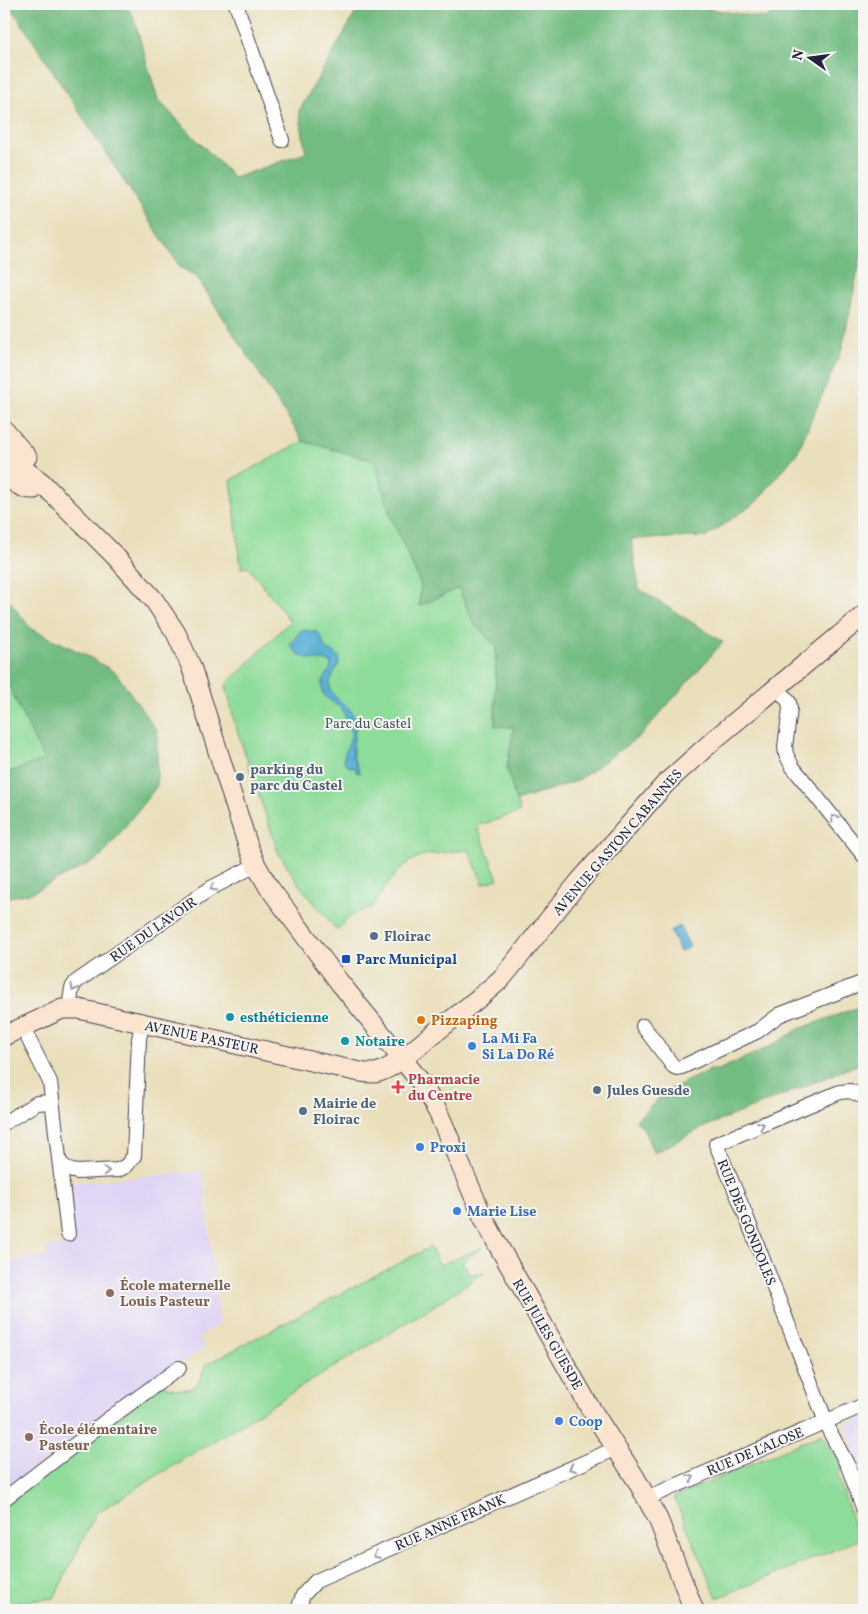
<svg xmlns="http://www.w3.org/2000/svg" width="868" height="1614" font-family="Vollkorn,serif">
  <rect width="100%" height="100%" fill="#f6f6f2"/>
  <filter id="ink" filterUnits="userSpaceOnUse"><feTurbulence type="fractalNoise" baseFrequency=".02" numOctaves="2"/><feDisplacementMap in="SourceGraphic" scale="10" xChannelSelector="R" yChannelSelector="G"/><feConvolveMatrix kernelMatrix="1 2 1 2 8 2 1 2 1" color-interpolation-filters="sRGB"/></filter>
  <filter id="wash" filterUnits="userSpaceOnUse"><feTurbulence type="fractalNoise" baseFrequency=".0096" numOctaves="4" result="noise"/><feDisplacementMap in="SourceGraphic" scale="20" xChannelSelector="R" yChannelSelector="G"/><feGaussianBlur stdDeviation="1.12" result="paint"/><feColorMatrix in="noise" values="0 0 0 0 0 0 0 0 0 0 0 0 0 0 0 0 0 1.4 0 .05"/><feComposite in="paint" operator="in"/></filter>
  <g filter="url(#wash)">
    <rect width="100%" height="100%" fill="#eadfbb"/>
    <!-- built -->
    <g fill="#dfd4f5">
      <polygon points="203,1171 219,1324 199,1336 204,1348 57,1450 4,1492 4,1398 12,1396 4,1343 4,1262 47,1256 46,1247 74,1244 68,1183"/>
      <polygon points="864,1417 864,1476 845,1425"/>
    </g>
    <!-- green -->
    <g fill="#8edc9a" stroke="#587f6a">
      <polygon points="303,441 375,461 389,512 421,585 419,606 459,588 473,622 496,647 495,726 514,727 507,768 520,812 477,826 498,879 483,884 469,850 423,855 409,862 397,872 372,907 352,915 337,930 300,886 278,852 235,724 226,685 290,621 248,567 241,568 231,480"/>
      <polygon points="4,676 45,760 4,774"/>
      <path d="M430 1247 440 1265 483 1247 462 1262 470 1274 485 1272 427 1310 96 1513 54 1598 18 1602 4 1607V1505L162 1384C173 1390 191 1394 199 1381 202 1376 203 1370 205 1365Z"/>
      <polygon points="822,1434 840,1463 841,1468 838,1476 854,1526 861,1529 864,1538 717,1598 674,1497"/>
    </g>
    <!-- forest -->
    <g fill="#72bc82" stroke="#4a6f5e">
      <polygon points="9,4 125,4 133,16 158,100 234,178 306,153 299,111 355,14 388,4 682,4 763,18 806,4 864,4 864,241 842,349 797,453 756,502 706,537 631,539 639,589 723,642 641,735 577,781 516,801 507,768 514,727 495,726 496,647 473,622 459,588 419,606 421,585 389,512 375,461 303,441 196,276 180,267"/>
      <polygon points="4,594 31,629 84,654 116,673 157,731 157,786 100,858 31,893 4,898 4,774 44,760 4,676"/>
      <polygon points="864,1005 864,1062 702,1128 654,1153 643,1128 636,1120 668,1090 710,1070 718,1070 767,1048 799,1029"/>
    </g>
    <!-- water -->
    <g fill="#59b0d6" stroke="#3e6988">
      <path d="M301 630 317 632C324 637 321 643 326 650 354 657 329 671 330 686 331 699 347 702 352 713 358 726 353 738 353 751 352 758 358 767 360 773H357L355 768 348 766 344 762C343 752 350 745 351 736 351 729 346 719 344 713 341 700 323 704 322 688 321 678 332 672 331 663 326 660 324 660 319 660 306 660 297 655 290 645Z"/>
      <polygon points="680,926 690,947 680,952 670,931"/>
    </g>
  </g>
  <g filter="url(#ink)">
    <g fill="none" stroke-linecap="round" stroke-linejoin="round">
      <!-- street casing -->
      <g stroke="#403e4e" stroke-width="16">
        <g id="street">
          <polyline points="236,4 282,140"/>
          <polyline points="777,687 789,702 790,709 785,747 786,754 792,766 864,856"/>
          <polyline points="69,1008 72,988 76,982 211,888 256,865"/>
          <polyline points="22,1026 50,1082 68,1234"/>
          <polyline points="643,1026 673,1066 677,1068 682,1067 758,1031 779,1015 864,982"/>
          <polyline points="864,1097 850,1091 840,1092 716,1144 746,1216 830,1432 848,1466 864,1510"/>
          <polyline points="4,1123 37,1103 52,1102"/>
          <polyline points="60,1163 69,1170 77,1172 118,1170 126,1166 134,1156 139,1039 142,1024"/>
          <polyline points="647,1498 864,1405"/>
          <polyline points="4,1499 107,1420 179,1368"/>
          <polyline points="298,1610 303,1595 316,1581 617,1448"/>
        </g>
      </g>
      <!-- secondary casing -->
      <g stroke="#403e4e" stroke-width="21">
        <g id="secondary">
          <polyline points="4,430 27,457"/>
          <polyline points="4,449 17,464 41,482 115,556 154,600 176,633 191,666 248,846 256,865 268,886 340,983 420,1081 438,1112 482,1215 499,1247 589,1406 636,1479 658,1519 694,1610"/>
          <path d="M4 474C13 481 22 490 34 489L41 482"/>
          <path d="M4 1036 62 1009H79L360 1072C366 1073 373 1074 379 1072 395 1067 413 1050 427 1039 452 1019 478 1000 502 978L579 882 666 783 716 738 864 615"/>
        </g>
      </g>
      <!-- street -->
      <use href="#street" stroke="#fff" stroke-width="14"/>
      <!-- secondary -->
      <use href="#secondary" stroke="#fce5d0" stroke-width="19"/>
    </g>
    <!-- one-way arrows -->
    <defs><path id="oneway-chevron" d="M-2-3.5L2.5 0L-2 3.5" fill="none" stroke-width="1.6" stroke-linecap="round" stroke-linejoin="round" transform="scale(1.25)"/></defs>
    <g stroke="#9c9ca7">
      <use href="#oneway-chevron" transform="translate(834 818) rotate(-130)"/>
      <use href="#oneway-chevron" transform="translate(213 888) rotate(150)"/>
      <use href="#oneway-chevron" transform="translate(74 988) rotate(118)"/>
      <use href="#oneway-chevron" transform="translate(761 1125) rotate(-23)"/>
      <use href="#oneway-chevron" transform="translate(106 1171) rotate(-2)"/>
      <use href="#oneway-chevron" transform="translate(572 1468) rotate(156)"/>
      <use href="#oneway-chevron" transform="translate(691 1478) rotate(-23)"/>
      <use href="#oneway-chevron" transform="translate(376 1555) rotate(156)"/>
    </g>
  </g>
  <!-- markers -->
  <g fill="#5c6f8a" stroke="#f6f6f2" stroke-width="2">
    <circle cx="240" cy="777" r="5"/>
    <circle cx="374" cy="936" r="5"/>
    <circle cx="597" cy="1090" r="5"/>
    <circle cx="303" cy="1111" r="5"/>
  </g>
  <rect fill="#1a4fb4" stroke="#f6f6f2" stroke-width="2" x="341" y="954" width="10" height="10" rx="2.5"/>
  <g fill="#0f9aa8" stroke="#f6f6f2" stroke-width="2">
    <circle cx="230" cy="1017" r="5"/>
    <circle cx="345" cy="1041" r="5"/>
  </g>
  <circle fill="#e8710a" stroke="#f6f6f2" stroke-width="2" cx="421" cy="1020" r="5"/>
  <g fill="#3f7fe0" stroke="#f6f6f2" stroke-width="2">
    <circle cx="472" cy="1046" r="5"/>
    <circle cx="420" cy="1147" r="5"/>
    <circle cx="457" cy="1211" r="5"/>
    <circle cx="559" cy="1421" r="5"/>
  </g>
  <path fill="#e0444e" stroke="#f6f6f2" stroke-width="2" d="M395.5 1079.5h5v5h5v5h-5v5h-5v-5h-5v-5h5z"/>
  <g fill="#8d6e63" stroke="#f6f6f2" stroke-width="2">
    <circle cx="110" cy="1293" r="5"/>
    <circle cx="29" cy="1437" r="5"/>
  </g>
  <g text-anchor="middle" stroke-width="4" stroke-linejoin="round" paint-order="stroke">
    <!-- park labels -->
    <g font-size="14" fill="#425a58" stroke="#f6f6f2">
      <text x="368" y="728">Parc du Castel</text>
    </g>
    <!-- service labels -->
    <g font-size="14" font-weight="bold" fill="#4e5e75" stroke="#f6f6f2" text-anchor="start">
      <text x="250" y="774">parking du<tspan x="250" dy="16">parc du Castel</tspan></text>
      <text x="384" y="941">Floirac</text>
      <text x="607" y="1095">Jules Guesde</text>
      <text x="313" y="1108">Mairie de<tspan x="313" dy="16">Floirac</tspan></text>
    </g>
    <!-- street labels -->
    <g font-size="14" fill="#22223b" stroke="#f6f6f2">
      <text transform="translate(617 842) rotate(-49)" y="5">AVENUE GASTON CABANNES</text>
      <text transform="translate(153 929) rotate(-35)" y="5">RUE DU LAVOIR</text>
      <text transform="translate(202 1037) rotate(12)" y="5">AVENUE PASTEUR</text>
      <text transform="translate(747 1222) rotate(68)" y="5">RUE DES GONDOLES</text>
      <text transform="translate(548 1334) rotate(60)" y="5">RUE JULES GUESDE</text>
      <text transform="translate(755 1451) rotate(-23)" y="5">RUE DE L'ALOSE</text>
      <text transform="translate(450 1522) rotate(-24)" y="5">RUE ANNE FRANK</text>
    </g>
    <!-- transit labels -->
    <g font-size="14" font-weight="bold" fill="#164399" stroke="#f6f6f2" text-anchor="start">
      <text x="356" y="964">Parc Municipal</text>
    </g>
    <!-- culture labels -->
    <g font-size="14" font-weight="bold" fill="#0d838f" stroke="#f6f6f2" text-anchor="start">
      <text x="240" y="1022">esthéticienne</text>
      <text x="355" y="1046">Notaire</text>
    </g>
    <!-- food labels -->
    <g font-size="14" font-weight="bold" fill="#c56008" stroke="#f6f6f2" text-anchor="start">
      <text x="431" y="1025">Pizzaping</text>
    </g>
    <!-- shop labels -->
    <g font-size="14" font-weight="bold" fill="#366cbe" stroke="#f6f6f2" text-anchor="start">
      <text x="482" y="1043">La Mi Fa<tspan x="482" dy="16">Si La Do Ré</tspan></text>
      <text x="430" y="1152">Proxi</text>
      <text x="467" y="1216">Marie Lise</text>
      <text x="569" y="1426">Coop</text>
    </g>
    <!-- health labels -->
    <g font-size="14" font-weight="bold" fill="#be3a42" stroke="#f6f6f2" text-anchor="start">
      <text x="408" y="1084">Pharmacie<tspan x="408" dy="16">du Centre</tspan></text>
    </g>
    <!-- education labels -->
    <g font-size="14" font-weight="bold" fill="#785e54" stroke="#f6f6f2" text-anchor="start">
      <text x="120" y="1290">École maternelle<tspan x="120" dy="16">Louis Pasteur</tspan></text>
      <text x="39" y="1434">École élémentaire<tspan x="39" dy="16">Pasteur</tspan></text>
    </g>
  </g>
  <!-- margin -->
  <rect width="868" height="1614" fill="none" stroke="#f6f6f2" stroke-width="20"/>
  <!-- north arrow -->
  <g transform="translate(810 58) rotate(284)" stroke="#f6f6f2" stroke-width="4" paint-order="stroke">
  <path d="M0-4L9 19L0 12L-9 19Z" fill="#22223b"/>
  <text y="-8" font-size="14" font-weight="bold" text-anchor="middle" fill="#22223b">N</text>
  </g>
</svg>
